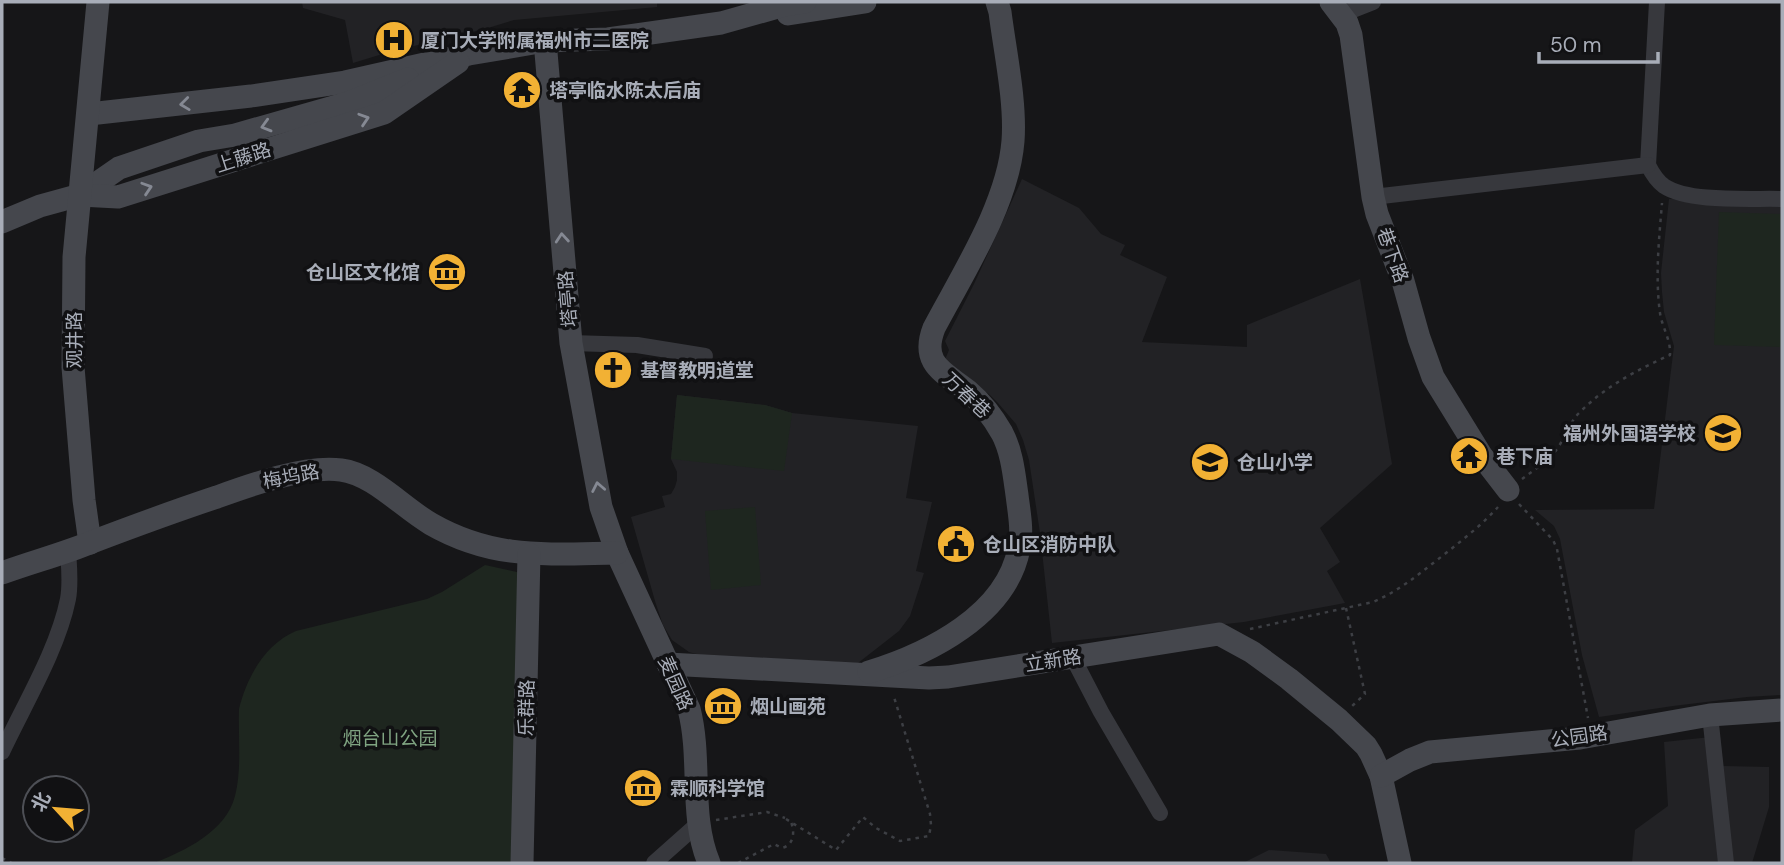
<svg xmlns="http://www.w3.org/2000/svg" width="1784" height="865" font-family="'DM Sans','Noto Sans SC',sans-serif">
  <rect width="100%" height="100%" fill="#161618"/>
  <!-- built -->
  <g fill="#222225">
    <polygon points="302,2 657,2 657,7 514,20 488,28 389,52 353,63 345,20 303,8"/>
    <polygon points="1022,179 1079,208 1101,234 1125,245 1120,255 1167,277 1142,342 1247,347 1247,325 1360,279 1392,464 1320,528 1340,562 1327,571 1345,603 1244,622 1052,643 1040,533 1029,460 1023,440 1016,424 998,403 990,395 944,362 949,350 945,341 974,284"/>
    <polygon points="1669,199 1782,202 1782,695 1747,697 1673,706 1599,717 1582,655 1560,539 1554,526 1535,510 1654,509 1674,346 1664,312 1662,292 1661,273"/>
    <polygon points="677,395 765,405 792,413 918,426 906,498 932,502 916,571 924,573 910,616 899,631 858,663 700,655 689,652 672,640 663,625 655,601 631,517 665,507 662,496 671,494 675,487 677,480 677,472 671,459"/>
    <polygon points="1720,736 1723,766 1769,767 1769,807 1752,863 1632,863 1635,830 1668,806 1664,742"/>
    <polygon points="1269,850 1326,854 1331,863 1243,863"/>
  </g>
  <!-- green -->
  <g fill="#1e261f">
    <polygon points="1719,212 1782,214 1782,347 1714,345"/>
    <polygon points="677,395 765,405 792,413 784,471 671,459"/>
    <polygon points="755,507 761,585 711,590 705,511"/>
    <path d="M485 565 521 573 512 863H154C184 851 226 832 235 796 242 769 238 737 239 709 247 677 265 644 296 631L427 599 442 592Z"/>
  </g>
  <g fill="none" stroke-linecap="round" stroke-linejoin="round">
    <!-- path -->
    <g stroke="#3d3f44" stroke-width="2.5" stroke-dasharray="3.5 5" stroke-linecap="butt">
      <path d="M1522 479C1535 469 1550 460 1559 446 1566 435 1569 424 1578 414 1604 387 1637 370 1670 355 1671 340 1662 327 1660 313 1655 277 1659 240 1662 203"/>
      <polyline points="1519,504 1553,540 1557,549 1588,718"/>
      <polyline points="1346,608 1365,694 1351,707"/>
      <path d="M1250 629 1373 602C1399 591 1419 574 1441 557 1461 541 1481 526 1498 507"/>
      <polyline points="786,819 836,850 863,817 876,828 900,841 929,836 931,825 930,814 894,697"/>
      <polyline points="716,820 767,812 785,818"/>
      <polyline points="2,858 12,863"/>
      <path d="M738 863 774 844 782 848C794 845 795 832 791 822"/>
    </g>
    <!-- street -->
    <g stroke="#37383d" stroke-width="16">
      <polyline points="1340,15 1373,2"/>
      <polyline points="1648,165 1657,2"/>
      <path d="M1648 165C1652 173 1657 181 1664 186 1689 203 1752 198 1782 199"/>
      <polyline points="1373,197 1648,165"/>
      <polyline points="571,343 637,345 705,356"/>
      <polyline points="1072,656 1101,712 1160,813"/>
      <polyline points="1710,715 1726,863"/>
      <path d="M2 752C24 705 58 649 68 599 71 583 69 567 68 550"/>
      <polyline points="654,863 699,823"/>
    </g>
    <!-- secondary -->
    <g stroke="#45474d" stroke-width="23">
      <polyline points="1331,2 1347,23 1351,35 1373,197 1377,214 1403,281 1419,338 1433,377 1481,455 1508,490"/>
      <polyline points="788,14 865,2"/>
      <path d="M545 41 571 343 601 507 617 553 689 709C702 759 689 815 709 863"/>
      <polyline points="89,114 251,96 345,82 469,54 545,41 608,39 721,23 785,5 805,2"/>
      <polyline points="80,195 119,168 199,141 235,135 351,102 408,79"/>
      <polyline points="2,222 40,206 80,195 118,197 384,113 458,62"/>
      <polyline points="90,543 84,500 73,367 74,257 98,2"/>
      <path d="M2 573C32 562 63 554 92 542 134 526 175 511 217 497 250 485 306 465 341 470 373 474 402 507 431 524 494 560 547 554 617 553"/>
      <polyline points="668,664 929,678 948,677 1219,634 1252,652 1289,679 1339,720 1366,746 1371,754 1381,776 1400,863"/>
      <path d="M869 672C928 654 1007 615 1019 548 1023 531 1019 512 1017 495 1014 474 1012 452 1002 433 993 417 981 402 968 391 944 372 920 364 934 328 963 273 1008 204 1013 141 1016 102 1005 52 1000 12L997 2"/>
      <polyline points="1381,776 1410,760 1430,752 1580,738 1710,715 1782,710"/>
      <polyline points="522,863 529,554"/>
    </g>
  </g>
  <!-- one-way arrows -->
  <defs><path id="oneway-chevron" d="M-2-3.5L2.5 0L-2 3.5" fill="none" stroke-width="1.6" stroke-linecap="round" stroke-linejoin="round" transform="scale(1.75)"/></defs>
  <g stroke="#858993">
    <use href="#oneway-chevron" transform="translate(185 104) rotate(173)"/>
    <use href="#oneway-chevron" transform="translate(364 119) rotate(-18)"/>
    <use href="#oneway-chevron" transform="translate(266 126) rotate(164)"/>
    <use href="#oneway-chevron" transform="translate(147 188) rotate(-18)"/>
    <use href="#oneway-chevron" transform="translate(562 238) rotate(-95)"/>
    <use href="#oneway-chevron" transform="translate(598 487) rotate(-101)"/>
  </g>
  <!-- icons -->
  <defs>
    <g id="hospital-disc" transform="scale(2.0125)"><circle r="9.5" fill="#f2b134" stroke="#111113"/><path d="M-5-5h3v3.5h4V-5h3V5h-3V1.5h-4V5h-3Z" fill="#111"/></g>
    <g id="temple-disc" transform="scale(2.0125)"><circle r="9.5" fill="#f2b134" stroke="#111113"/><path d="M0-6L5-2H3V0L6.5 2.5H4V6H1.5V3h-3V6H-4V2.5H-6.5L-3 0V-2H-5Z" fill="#111"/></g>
    <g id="museum-disc" transform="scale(2.0125)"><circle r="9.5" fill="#f2b134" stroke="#111113"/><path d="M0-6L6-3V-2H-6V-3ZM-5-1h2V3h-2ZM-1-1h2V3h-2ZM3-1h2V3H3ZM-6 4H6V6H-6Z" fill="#111"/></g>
    <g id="church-disc" transform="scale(2.0125)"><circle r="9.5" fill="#f2b134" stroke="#111113"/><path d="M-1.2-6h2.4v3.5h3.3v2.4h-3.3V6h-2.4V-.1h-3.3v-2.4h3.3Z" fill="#111"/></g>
    <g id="school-disc" transform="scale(2.0125)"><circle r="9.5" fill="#f2b134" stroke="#111113"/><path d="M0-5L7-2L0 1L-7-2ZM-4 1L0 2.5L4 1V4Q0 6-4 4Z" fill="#111"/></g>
    <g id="civic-disc" transform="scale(2.0125)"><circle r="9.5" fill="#f2b134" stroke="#111113"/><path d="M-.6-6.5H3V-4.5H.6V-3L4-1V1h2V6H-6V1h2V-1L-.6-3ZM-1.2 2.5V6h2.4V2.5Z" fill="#111"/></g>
  </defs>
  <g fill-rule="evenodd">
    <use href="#hospital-disc" x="394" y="40"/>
    <use href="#temple-disc" x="522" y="90"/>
    <use href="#museum-disc" x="447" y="272"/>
    <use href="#church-disc" x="613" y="370"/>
    <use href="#school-disc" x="1723" y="433"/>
    <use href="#temple-disc" x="1469" y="456"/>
    <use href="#school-disc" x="1210" y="462"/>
    <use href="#civic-disc" x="956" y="544"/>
    <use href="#museum-disc" x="723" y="706"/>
    <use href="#museum-disc" x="643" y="788"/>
  </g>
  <g text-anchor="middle" stroke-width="7" stroke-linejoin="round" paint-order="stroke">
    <!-- poi labels -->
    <g font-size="19" font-weight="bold" fill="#a8adb8" stroke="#111113" text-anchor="start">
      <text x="421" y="47">厦门大学附属福州市二医院</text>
      <text x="549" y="97">塔亭临水陈太后庙</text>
      <text x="420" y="279" text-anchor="end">仓山区文化馆</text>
      <text x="640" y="377">基督教明道堂</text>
      <text x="1696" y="440" text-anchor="end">福州外国语学校</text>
      <text x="1496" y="463">巷下庙</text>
      <text x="1237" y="469">仓山小学</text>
      <text x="983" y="551">仓山区消防中队</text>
      <text x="750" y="713">烟山画苑</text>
      <text x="670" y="795">霖顺科学馆</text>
    </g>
    <!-- street labels -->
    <g font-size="19" fill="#a8adb8" stroke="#111113">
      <text transform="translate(243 157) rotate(-18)" y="7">上藤路</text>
      <text transform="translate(1393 255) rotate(70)" y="7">巷下路</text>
      <text transform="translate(567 299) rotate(-95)" y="7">塔亭路</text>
      <text transform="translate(74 340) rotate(-90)" y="7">观井路</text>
      <text transform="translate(967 395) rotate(43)" y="7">万春巷</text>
      <text transform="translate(291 476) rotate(-11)" y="7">梅坞路</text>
      <text transform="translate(1053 660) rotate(-9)" y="7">立新路</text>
      <text transform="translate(676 683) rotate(66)" y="7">麦园路</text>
      <text transform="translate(526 708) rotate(-89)" y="7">乐群路</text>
      <text transform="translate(1579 736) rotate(-8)" y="7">公园路</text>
    </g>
    <!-- park labels -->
    <g font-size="19" fill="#7fa381" stroke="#111113">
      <text x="390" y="745">烟台山公园</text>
    </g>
  </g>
  <!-- border -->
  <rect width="1784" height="865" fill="none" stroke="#a8adb8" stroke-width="7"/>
  <!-- north arrow -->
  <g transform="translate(56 809) rotate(296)"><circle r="33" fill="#111113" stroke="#4d4f55" stroke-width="2"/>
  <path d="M0-5L12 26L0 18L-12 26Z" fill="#f2b134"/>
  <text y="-10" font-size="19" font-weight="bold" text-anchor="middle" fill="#a8adb8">北</text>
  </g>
  <!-- scale -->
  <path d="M1539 52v10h119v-10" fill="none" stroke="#a8adb8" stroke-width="3.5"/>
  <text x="1550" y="52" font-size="21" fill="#a8adb8" stroke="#111113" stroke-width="5" paint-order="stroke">50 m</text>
</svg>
